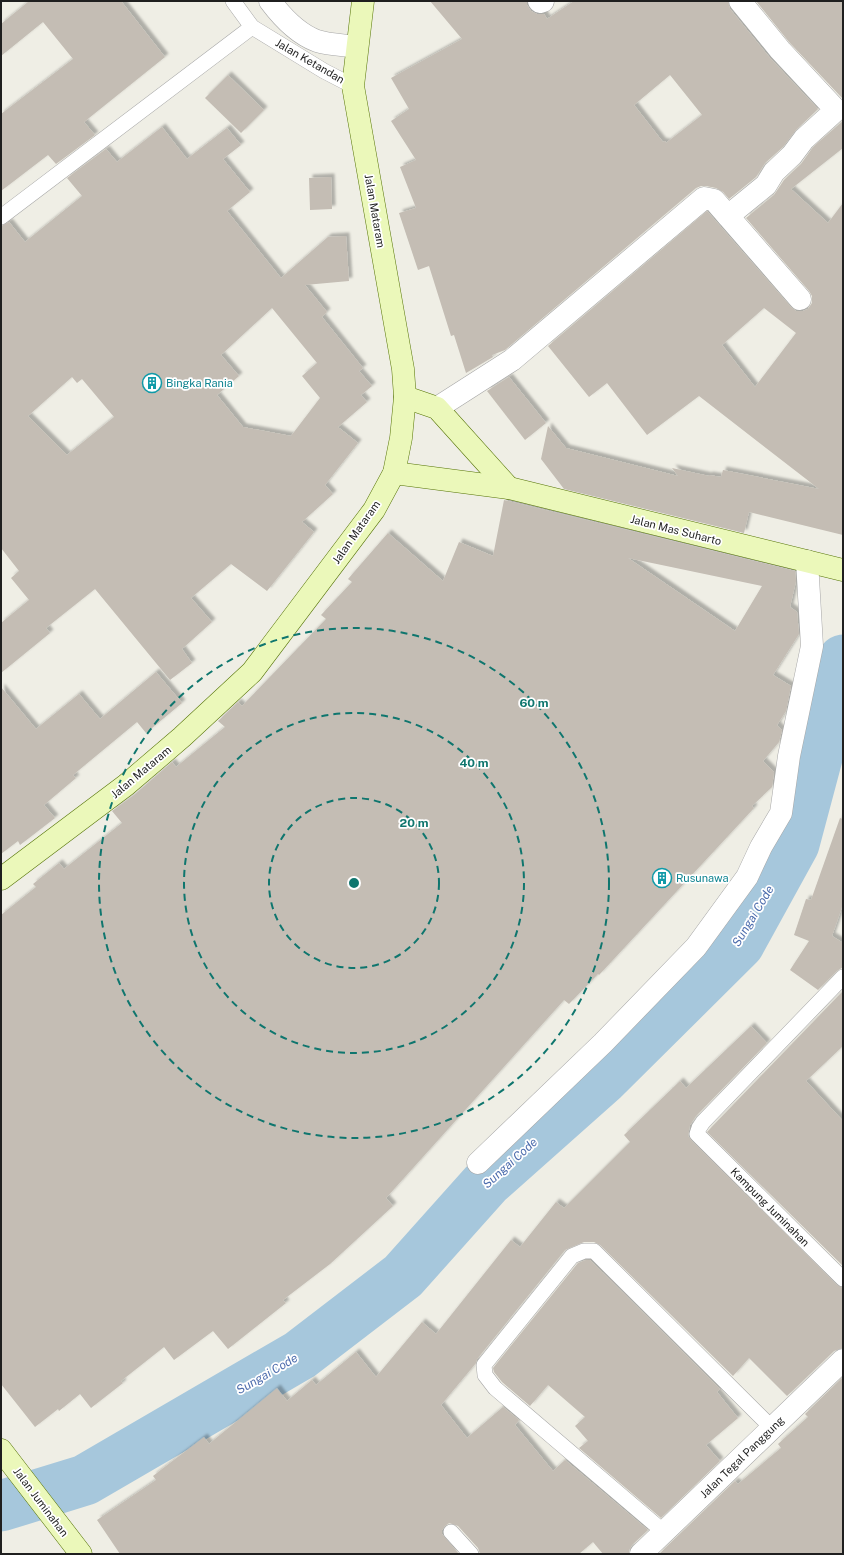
<svg xmlns="http://www.w3.org/2000/svg" width="844" height="1555" font-family="'Public Sans',sans-serif">
  <defs>
    <filter id="shadow"><feDropShadow dx="3.5" dy="-3.5" stdDeviation="1" flood-color="#0004"/></filter>
  </defs>
  <rect width="100%" height="100%" fill="#efeee5"/>
  <g fill="none" stroke-linecap="round" stroke-linejoin="round">
    <!-- river -->
    <polyline stroke="#a6c7dc" stroke-width="51" points="1,1506 85,1480 300,1355 403,1276 487,1182 603,1079 739,944 794,844 843,660"/>
  </g>
  <!-- building -->
  <g fill="#c4bdb4" fill-rule="evenodd" filter="url(#shadow)">
    <polygon points="27,1 121,1 165,57 84,122 95,135 56,164 48,155 1,191 1,114 73,59 43,22 1,56 1,24 28,2"/>
    <path d="M430 1H527V5L531 11 537 14H544L547 19 574 1H728L730 9 770 58 818 109 796 130 783 147 765 163 756 177 729 199 723 192 716 188 706 186H701L696 188 505 350 492 355 493 357 466 373 454 335 451 336 429 266 418 270 399 213 416 208 400 167 416 160 391 121 409 109 391 78 462 39ZM670 75 702 115 666 143 665 141 663 142 634 105Z"/>
    <polygon points="756,1 843,1 843,99 789,42"/>
    <polygon points="228,75 264,110 241,133 205,98"/>
    <path d="M843 121V148L791 189 828 223 843 203V535L749 512 744 533 564 489 541 459 548 426 566 448 678 476 672 468 709 476V475L721 477 723 470 819 489 699 396 647 435 607 383 589 397 548 346 707 211 791 307 796 311H803L808 309 812 303V296L809 291 746 218 774 195 784 180 801 164 813 147ZM764 308 796 333 755 387 722 345Z"/>
    <path d="M162 127 187 159 227 128 241 145 223 159 250 192 227 211 281 278 328 237 346 236 349 281 305 285 327 312 322 317 363 368 359 371 372 386 361 395 367 402 338 427 358 443 325 485 333 494 302 522 314 532 267 591 231 564 191 598 212 622 182 649 192 663 170 680 95 589 46 628 50 633 1 673V623L29 600 11 578 19 571 1 548V226L9 222 25 242 82 196 67 178 106 149 117 162ZM272 308 317 363 302 376 320 398 291 436 243 427 217 395 239 376 221 355ZM72 377 77 383 82 379 114 417 67 455 28 416Z"/>
    <polygon points="331,177 332,209 310,210 309,178"/>
    <polygon points="509,377 546,423 525,440 487,391"/>
    <path d="M504 500 795 571 796 581 790 607 797 612 799 634 773 675 791 686 786 711 777 725 782 730 779 742 763 761 774 772 772 787 752 806 754 808 599 975 598 974 569 1004 564 1000 386 1198 393 1206 330 1264 283 1300 286 1303 228 1349 213 1331 174 1360 164 1347 121 1381 123 1383 91 1408 80 1394 59 1411 58 1409 35 1427 1 1384V915L36 887 33 884 59 863 64 869 122 823 112 811 134 795 172 762 176 767 225 727 218 721 238 702 242 706 326 619 321 615 352 582 348 579 388 533 443 581 459 542 493 556ZM628 558 762 586 735 631Z"/>
    <polygon points="156,672 182,703 146,733 137,722 73,775 76,778 44,805 55,818 20,845 18,841 1,854 1,687 36,729 79,694 100,719"/>
    <polygon points="840,818 843,819 843,904 832,936 843,943 843,967 837,971 818,990 790,970 809,941 794,935 806,899 811,900"/>
    <polygon points="843,991 843,1046 806,1081 843,1121 843,1266 707,1132"/>
    <polygon points="751,1026 767,1043 696,1116 690,1125 688,1136 691,1140 837,1285 843,1288 843,1348 834,1351 787,1396 749,1358 733,1376 600,1245 594,1242 584,1242 565,1250 477,1359 476,1363 441,1405 467,1438 503,1407 519,1420 515,1425 553,1471 565,1460 648,1530 632,1545 629,1550 629,1554 603,1554 593,1542 579,1554 480,1554 478,1548 458,1526 449,1523 445,1526 442,1530 442,1534 459,1554 120,1554 97,1520 156,1480 153,1476 204,1437 209,1444 277,1388 287,1401 312,1380 316,1385 356,1352 376,1377 422,1322 436,1334 511,1240 520,1247 556,1202 564,1208 630,1142 624,1135 680,1081 686,1088"/>
    <polygon points="586,1260 590,1260 720,1389 717,1392 738,1418 706,1445 720,1461 661,1518 579,1448 588,1441 575,1426 585,1417 548,1385 530,1406 502,1382 494,1372 493,1368 578,1263"/>
    <polygon points="843,1377 843,1554 659,1554 735,1481 738,1484 781,1448 778,1444 808,1417 805,1414"/>
  </g>
  <g fill="none" stroke-linecap="round" stroke-linejoin="round">
    <!-- lane casing -->
    <g stroke="#a6a6a6" stroke-width="16">
      <g id="lane">
        <polyline points="233,1 252,27 324,71 353,86"/>
        <polyline points="1,217 252,27"/>
        <polyline points="843,977 703,1122 699,1128 697,1134 843,1279"/>
        <polyline points="451,1532 471,1554"/>
        <polyline points="664,1532 495,1388 485,1375 484,1365 572,1256 584,1251 594,1251 772,1428"/>
      </g>
    </g>
    <!-- street casing -->
    <g stroke="#a6a6a6" stroke-width="23">
      <g id="street">
        <path d="M270 1C282 17 298 34 317 41 330 45 344 45 357 47"/>
        <polyline points="539,1 540,2 543,1"/>
        <polyline points="728,216 766,185 774,172 792,155 804,139 836,110 780,50 740,1"/>
        <polyline points="437,408 512,360 704,198 714,200 800,299"/>
        <polyline points="478,1163 603,1043 696,947 747,877 761,847 781,813 789,756 812,646 807,561"/>
        <polyline points="641,1554 843,1360"/>
      </g>
    </g>
    <!-- secondary casing -->
    <g stroke="#567407" stroke-width="23">
      <g id="secondary">
        <polyline points="405,397 437,408 509,488"/>
        <polyline points="394,473 509,488 843,570"/>
        <polyline points="1,879 126,785 182,737 252,672 374,510 394,473 401,438 405,397 403,369 353,86 363,1"/>
        <polyline points="1,1450 81,1554"/>
      </g>
    </g>
    <!-- lane -->
    <use href="#lane" stroke="#fff" stroke-width="15"/>
    <!-- street -->
    <use href="#street" stroke="#fff" stroke-width="22"/>
    <!-- secondary -->
    <use href="#secondary" stroke="#ebf8ba" stroke-width="22"/>
  </g>
  <!-- distance rings -->
  <g fill="none" stroke="#0f766e" stroke-width="2" stroke-dasharray="7 5">
    <circle cx="354" cy="883" r="85"/>
    <circle cx="354" cy="883" r="170"/>
    <circle cx="354" cy="883" r="255"/>
  </g>
  <!-- icons -->
  <defs>
    <g id="building-ring" transform="scale(1)"><circle r="9.5" fill="#fff" stroke="#0f9aa8" stroke-width="1.5"/><path d="M-4-6H4V6H1V3H-1V6H-4ZM-2.5-4.3h1.7v1.8h-1.7ZM.8-4.3h1.7v1.8H.8ZM-2.5-1h1.7V.8h-1.7ZM.8-1h1.7V.8H.8Z" fill="#0f9aa8"/></g>
  </defs>
  <g fill-rule="evenodd">
    <use href="#building-ring" x="152" y="383"/>
    <use href="#building-ring" x="662" y="878"/>
  </g>
  <g text-anchor="middle" stroke-width="3.5" stroke-linejoin="round" paint-order="stroke">
    <!-- street labels -->
    <g font-size="11" fill="#1f1f1f" stroke="#fff">
      <text transform="translate(310 61) rotate(30)" y="4">Jalan Ketandan</text>
      <text transform="translate(375 211) rotate(80)" y="4">Jalan Mataram</text>
      <text transform="translate(676 530) rotate(14)" y="4">Jalan Mas Suharto</text>
      <text transform="translate(356 532) rotate(-55)" y="4">Jalan Mataram</text>
      <text transform="translate(141 772) rotate(-40)" y="4">Jalan Mataram</text>
      <text transform="translate(770 1207) rotate(45)" y="4">Kampung Juminahan</text>
      <text transform="translate(742 1457) rotate(-44)" y="4">Jalan Tegal Panggung</text>
      <text transform="translate(41 1502) rotate(53)" y="4">Jalan Juminahan</text>
    </g>
    <!-- culture labels -->
    <g font-size="11" fill="#0d838f" stroke="#fff" text-anchor="start">
      <text x="166" y="387">Bingka Rania</text>
      <text x="676" y="882">Rusunawa</text>
    </g>
    <!-- water labels -->
    <g font-size="12" font-style="italic" fill="#4c6cad" stroke="#fff">
      <text transform="translate(753 916) rotate(-59)" y="4">Sungai Code</text>
      <text transform="translate(510 1163) rotate(-42)" y="4">Sungai Code</text>
      <text transform="translate(267 1374) rotate(-30)" y="4">Sungai Code</text>
    </g>
  </g>
  <circle cx="354" cy="883" r="6" fill="#0f766e" stroke="#fff" stroke-width="2"/>
  <g font-size="12" text-anchor="middle" font-weight="bold" fill="#0f766e" stroke="#fff" stroke-width="3.5" stroke-linejoin="round" paint-order="stroke">
    <text x="534" y="707">60 m</text>
    <text x="474" y="767">40 m</text>
    <text x="414" y="827">20 m</text>
  </g>
  <!-- border -->
  <rect width="844" height="1555" fill="none" stroke="#1f1f1f" stroke-width="4"/>
</svg>
